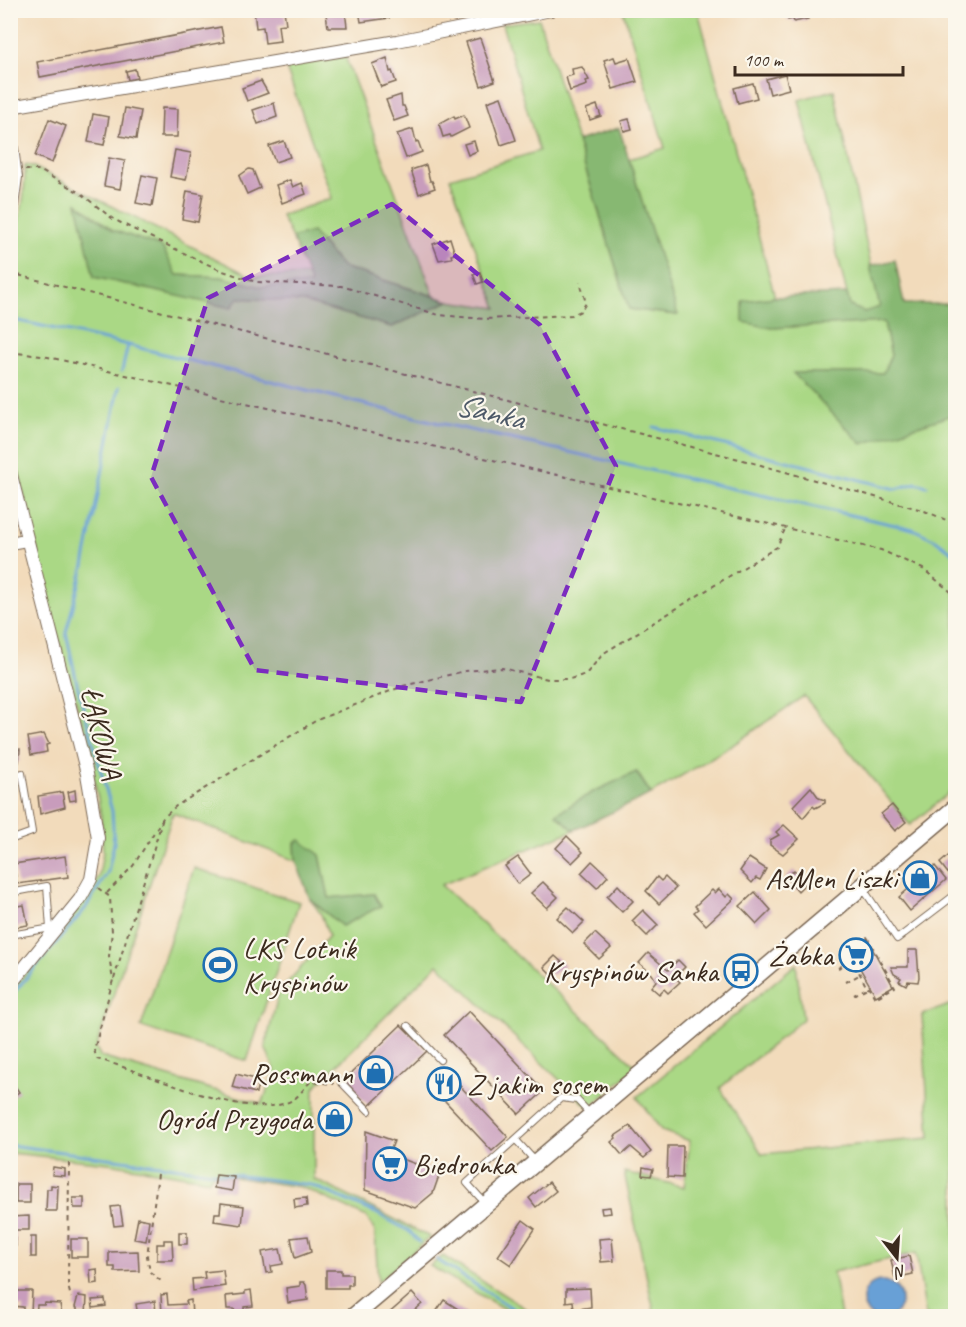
<svg xmlns="http://www.w3.org/2000/svg" width="966" height="1327" font-family="Caveat,sans-serif">
  <rect width="100%" height="100%" fill="#fbf7ec"/>
  <filter id="ink" filterUnits="userSpaceOnUse"><feTurbulence type="fractalNoise" baseFrequency=".0167" numOctaves="2"/><feDisplacementMap in="SourceGraphic" scale="12" xChannelSelector="R" yChannelSelector="G"/><feConvolveMatrix kernelMatrix="1 2 1 2 8 2 1 2 1" color-interpolation-filters="sRGB"/></filter>
  <filter id="wash" filterUnits="userSpaceOnUse"><feTurbulence type="fractalNoise" baseFrequency=".008" numOctaves="4" result="noise"/><feDisplacementMap in="SourceGraphic" scale="24" xChannelSelector="R" yChannelSelector="G"/><feGaussianBlur stdDeviation="1.35" result="paint"/><feColorMatrix in="noise" values="0 0 0 0 0 0 0 0 0 0 0 0 0 0 0 0 0 1.4 0 .05"/><feComposite in="paint" operator="in"/></filter>
  <g filter="url(#wash)">
    <rect width="100%" height="100%" fill="#f2dbbb"/>
    <!-- green -->
    <g fill="#aad885" stroke="#728152" stroke-width="1.5" fill-rule="evenodd">
      <path d="M623 11H698L775 297 744 301 771 328 884 322 891 355 884 373H794L862 444 955 414V788L910 825 804 696 731 746 651 794 637 772 556 814 574 830 441 885 637 1067 589 1108 438 964 314 1088V1179L430 1237 378 1282 375 1232 367 1217 301 1187 213 1174 209 1180 108 1163 11 1153 10 992 91 891 99 875 103 852 101 815 87 741 56 631 11 441 10 238C24 215 25 191 25 165L32 166 252 277 307 275 311 284 261 287 221 277 176 275 162 247 113 230 78 203 94 277 238 298 303 302 392 327 449 301 497 308 450 178 539 151 502 24 539 19 629 309 677 315 629 159 665 148ZM173 813 296 861 295 844 320 855 329 898 374 894 342 926 310 899 321 914 329 936 279 992 265 1047 275 1070 262 1104 101 1057 96 1048Z"/>
      <polygon points="345,56 434,296 342,267 312,232 292,238 281,216 332,198 285,65"/>
      <polygon points="834,90 880,308 864,312 850,306 799,100"/>
      <polygon points="194,868 299,902 247,1061 141,1027"/>
      <polygon points="796,964 803,1019 720,1088 762,1154 930,1138 922,1015 955,1003 955,1316 926,1316 916,1253 833,1272 841,1316 655,1316 624,1172 684,1187 690,1141 662,1131 637,1097"/>
      <polygon points="443,1256 537,1316 516,1316 430,1266"/>
    </g>
    <!-- forest -->
    <g fill="#87b872" stroke="#617148" stroke-width="1.5">
      <polygon points="619,128 678,315 629,309 577,141"/>
      <polygon points="77,203 113,230 162,247 177,275 221,277 261,287 311,284 292,238 312,232 342,267 449,301 392,327 303,302 238,298 231,308 94,277"/>
      <polygon points="895,260 904,304 955,304 955,414 862,444 793,373 883,373 891,355 884,322 771,328 743,322 743,301 775,297 847,294 850,306 864,312 880,307 870,266"/>
      <polygon points="636,772 651,794 574,830 556,814 591,793"/>
      <polygon points="300,840 320,855 329,898 374,894 381,906 342,926 310,899 296,861 295,843"/>
    </g>
    <!-- water -->
    <circle fill="#68a0d6" stroke="#52657a" stroke-width="1.5" cx="882" cy="1300" r="19"/>
    <g fill="none" stroke-linecap="round" stroke-linejoin="round">
      <!-- stream -->
      <g stroke="#68a0d6" stroke-width="3">
        <polyline points="10,319 128,345 435,422 913,529 936,540 956,555"/>
        <polyline points="122,371 128,345"/>
        <polyline points="654,427 896,489 916,483 927,486"/>
        <polyline points="10,997 85,909 108,872 114,843 112,811 78,688 66,632 84,566 119,387"/>
        <polyline points="10,1145 311,1185 374,1212 409,1231 419,1242"/>
        <polyline points="436,1259 524,1316"/>
        <polyline points="506,1316 511,1308"/>
      </g>
    </g>
    <g id="blocks">
      <!-- building -->
      <g fill="#c89cbc">
        <polygon points="254,10 284,10 286,24 278,25 280,41 265,43 263,27 256,28"/>
        <polygon points="345,10 347,27 328,27 326,14"/>
        <polygon points="359,10 388,10 389,18 361,22"/>
        <polygon points="785,10 805,10 808,19 794,22 793,19 788,20"/>
        <polygon points="221,27 224,42 40,77 37,62"/>
        <polygon points="480,38 495,81 481,86 466,42"/>
        <polygon points="614,57 616,62 629,58 637,82 613,89 604,60"/>
        <polygon points="387,58 390,72 392,71 396,82 381,87 372,64"/>
        <polygon points="582,67 589,80 586,81 587,85 570,91 566,77 573,75 572,69"/>
        <polygon points="135,69 137,78 128,80 126,71"/>
        <polygon points="785,74 789,89 770,94 766,79"/>
        <polygon points="261,81 268,93 247,101 242,88"/>
        <polygon points="753,83 757,98 738,103 734,88"/>
        <polygon points="401,95 402,106 404,106 408,116 394,121 386,100"/>
        <polygon points="501,97 516,140 501,145 487,102"/>
        <polygon points="274,103 277,117 258,124 253,110"/>
        <polygon points="597,105 601,116 590,120 586,109"/>
        <polygon points="125,108 141,111 136,139 120,136"/>
        <polygon points="162,108 178,109 177,137 161,137"/>
        <polygon points="93,114 109,117 104,145 88,142"/>
        <polygon points="464,115 469,128 451,137 450,135 443,137 439,124 454,116 455,119"/>
        <polygon points="49,119 66,126 52,163 35,156"/>
        <polygon points="629,119 632,129 624,131 621,121"/>
        <polygon points="413,129 416,142 418,141 422,152 406,158 397,134"/>
        <polygon points="284,141 290,157 275,162 269,146"/>
        <polygon points="474,141 477,151 468,155 464,144"/>
        <polygon points="175,150 191,153 186,180 170,177"/>
        <polygon points="109,158 125,161 120,189 104,186"/>
        <polygon points="426,165 430,181 432,181 435,188 419,194 411,170"/>
        <polygon points="249,169 253,170 260,188 247,194 239,176"/>
        <polygon points="142,175 157,178 152,206 136,203"/>
        <polygon points="290,180 293,187 302,183 306,194 282,203 276,185"/>
        <polygon points="187,191 203,194 198,222 182,219"/>
        <polygon points="450,238 455,254 451,255 452,258 439,260 433,244"/>
        <polygon points="480,272 483,282 477,284 473,274"/>
        <polygon points="44,734 49,744 46,745 47,752 31,755 28,737"/>
        <polygon points="16,744 17,749 20,749 19,762 10,763 10,745"/>
        <polygon points="811,787 819,798 825,800 825,803 815,808 813,806 803,818 793,806"/>
        <polygon points="75,790 76,800 70,801 68,792"/>
        <polygon points="62,792 65,807 40,814 38,796"/>
        <polygon points="892,805 906,822 895,831 881,814"/>
        <polygon points="13,809 16,826 10,827 10,810"/>
        <polygon points="784,825 799,839 783,854 770,845 770,840 779,835 776,832"/>
        <polygon points="567,836 583,852 572,863 556,848"/>
        <polygon points="954,851 956,872 950,876 940,863"/>
        <polygon points="65,856 68,877 17,884 14,864"/>
        <polygon points="518,857 531,874 518,884 505,866"/>
        <polygon points="749,858 766,869 760,880 756,878 752,883 740,871"/>
        <polygon points="592,861 608,876 597,888 581,873"/>
        <polygon points="935,866 946,880 910,911 899,897"/>
        <polygon points="794,870 806,883 798,891 786,877"/>
        <polygon points="657,877 661,881 665,877 676,888 659,904 646,891"/>
        <polygon points="543,882 558,897 547,908 531,893"/>
        <polygon points="618,885 633,901 622,912 607,897"/>
        <polygon points="719,889 726,897 729,894 734,899 706,925 694,912 698,909 695,906 712,890 715,893"/>
        <polygon points="755,892 771,910 757,924 740,906"/>
        <polygon points="24,905 28,925 10,928 10,907"/>
        <polygon points="568,907 584,922 573,933 557,918"/>
        <polygon points="643,910 658,925 647,936 632,921"/>
        <polygon points="595,933 611,948 599,959 584,944"/>
        <polygon points="867,939 893,986 876,996 849,949"/>
        <polygon points="908,950 917,950 919,977 918,982 908,981 906,985 899,981 901,978 894,974 891,967 908,967"/>
        <polygon points="648,953 668,970 678,960 685,967 675,977 680,982 668,993 664,989 659,994 651,987 656,981 652,974 639,963"/>
        <polygon points="555,956 565,965 552,975 544,967"/>
        <polygon points="469,1011 544,1091 519,1114 444,1035"/>
        <polygon points="401,1025 427,1051 369,1106 344,1080"/>
        <polygon points="447,1072 508,1137 492,1151 431,1086"/>
        <polygon points="236,1074 259,1080 256,1093 232,1087"/>
        <polygon points="13,1083 19,1092 10,1098 10,1085"/>
        <polygon points="630,1126 651,1152 644,1158 631,1147 622,1155 611,1142 616,1138 615,1136"/>
        <polygon points="366,1131 394,1141 389,1154 440,1173 433,1193 415,1208 365,1190"/>
        <polygon points="668,1146 683,1146 682,1178 667,1177"/>
        <polygon points="53,1167 65,1169 65,1176 52,1175"/>
        <polygon points="643,1167 653,1169 651,1176 642,1175"/>
        <polygon points="216,1175 234,1177 232,1191 214,1188"/>
        <polygon points="549,1182 556,1191 536,1207 529,1198"/>
        <rect x="16" y="1184" width="14" height="19"/>
        <polygon points="51,1185 58,1186 57,1211 46,1211 47,1189 51,1189"/>
        <polygon points="73,1198 84,1198 84,1208 74,1208"/>
        <polygon points="306,1198 307,1206 295,1208 294,1199"/>
        <polygon points="221,1203 244,1206 242,1225 214,1221 215,1213 220,1213"/>
        <polygon points="120,1206 123,1225 114,1226 111,1207"/>
        <polygon points="610,1207 611,1213 602,1214 601,1208"/>
        <polygon points="29,1216 29,1230 15,1230 16,1246 10,1246 10,1217"/>
        <polygon points="138,1218 149,1220 146,1241 134,1239"/>
        <polygon points="523,1220 535,1229 511,1265 498,1256"/>
        <rect x="179" y="1232" width="8" height="12"/>
        <polygon points="308,1236 311,1252 295,1258 291,1238"/>
        <rect x="31" y="1237" width="5" height="20"/>
        <polygon points="612,1238 614,1261 601,1262 599,1239"/>
        <rect x="71" y="1239" width="17" height="18"/>
        <polygon points="164,1240 172,1240 173,1260 157,1260 157,1244 164,1244"/>
        <polygon points="280,1249 283,1264 271,1266 272,1272 266,1273 262,1252"/>
        <polygon points="138,1251 139,1271 115,1272 115,1267 109,1267 109,1252"/>
        <polygon points="909,1256 913,1274 895,1278 891,1260"/>
        <polygon points="97,1269 98,1283 91,1284 90,1270"/>
        <polygon points="223,1270 225,1286 193,1291 192,1279 205,1278 204,1272"/>
        <polygon points="326,1270 341,1270 341,1274 352,1274 352,1285 348,1285 348,1288 326,1288"/>
        <polygon points="300,1282 304,1282 306,1285 308,1300 288,1303 286,1288 300,1286"/>
        <polygon points="11,1288 15,1288 15,1291 32,1291 31,1314 23,1314 23,1307 11,1306"/>
        <polygon points="590,1288 591,1307 574,1310 573,1301 566,1302 566,1289"/>
        <polygon points="251,1290 253,1306 244,1307 244,1311 235,1312 234,1309 227,1309 226,1296 245,1294 245,1291"/>
        <polygon points="412,1293 422,1304 412,1313 415,1316 386,1316"/>
        <polygon points="167,1294 168,1305 187,1304 186,1301 191,1300 192,1316 162,1316 161,1295"/>
        <polygon points="78,1296 87,1297 86,1314 77,1314 77,1308 75,1307"/>
        <polygon points="105,1299 106,1306 93,1308 92,1300"/>
        <polygon points="444,1300 469,1316 438,1316 436,1312"/>
        <polygon points="155,1301 156,1315 138,1316 136,1304"/>
        <polygon points="45,1303 60,1304 62,1315 36,1316 37,1305 44,1305"/>
      </g>
    </g>
  </g>
  <g filter="url(#ink)">
    <use href="#blocks" fill-opacity="0" stroke="#7b6855" stroke-width="1.5"/>
    <g fill="none" stroke-linecap="round" stroke-linejoin="round">
      <!-- service casing -->
      <g stroke="#7b6855" stroke-width="8">
        <g id="service">
          <polyline points="10,777 22,773 32,832 10,840"/>
          <polyline points="862,887 897,939 956,894"/>
          <polyline points="10,893 47,886 50,929"/>
          <polyline points="10,935 52,928"/>
          <polyline points="408,1026 440,1060"/>
          <polyline points="341,1082 369,1111"/>
          <polyline points="516,1140 535,1161"/>
          <polyline points="484,1202 467,1183 561,1098 577,1100 590,1114"/>
        </g>
      </g>
      <!-- minor casing -->
      <g stroke="#7b6855" stroke-width="14">
        <g id="minor">
          <polyline points="10,107 397,41 551,10"/>
          <polyline points="10,134 16,177 10,220"/>
          <polyline points="10,471 87,774 98,838 91,879 80,899 10,985"/>
          <polyline points="10,543 26,540"/>
        </g>
      </g>
      <!-- secondary casing -->
      <g stroke="#7b6855" stroke-width="19">
        <polyline id="secondary" points="354,1316 956,807"/>
      </g>
      <!-- path -->
      <g stroke="#7b6855" stroke-width="2" stroke-dasharray="4.5 4.5" stroke-linecap="butt">
        <polyline points="25,170 39,170 80,193 113,219 135,230 220,270 256,282 341,286 439,315 484,319 572,315 581,311 586,303 580,282"/>
        <polyline points="10,273 739,459 922,510 956,524"/>
        <polyline points="10,352 48,357 881,550 923,569 956,596"/>
        <path d="M98 888 110 897 112 932 109 956 113 980 94 1050 97 1059C143 1070 253 1126 294 1099 300 1095 305 1087 310 1082L334 1084"/>
        <polyline points="107,893 133,866 163,818 176,806 317,720 403,686 465,671 502,668 548,679 570,679 586,674 604,653 777,547 785,529"/>
        <polygon points="867,937 895,987 875,998 869,987 867,988 847,948"/>
        <polyline points="838,968 851,961"/>
        <polyline points="114,979 163,818"/>
        <polyline points="846,982 861,974"/>
        <polyline points="854,995 867,988"/>
        <polyline points="69,1163 68,1285 71,1298"/>
        <polyline points="158,1174 147,1256 150,1272 161,1281"/>
      </g>
      <!-- service -->
      <use href="#service" stroke="#fff" stroke-width="6"/>
      <!-- minor -->
      <use href="#minor" stroke="#fff" stroke-width="12"/>
      <!-- secondary -->
      <use href="#secondary" stroke="#fff" stroke-width="16"/>
    </g>
  </g>
  <!-- marked area -->
  <path fill="#7b2cbf" fill-opacity="0.2" stroke="#7b2cbf" stroke-width="4.5" stroke-dasharray="12 8" stroke-linejoin="round" d="M392 204 540 325 616 466 521 702 255 670 151 477 208 298Z"/>
  <!-- icons -->
  <defs>
    <g id="shop-ring" transform="scale(1.725)"><circle r="9.5" fill="#fbf7ec" stroke="#1f6fb2" stroke-width="1.5"/><path d="M-5-2.5h2.3a2.7 3.5 0 0 1 5.4 0H5L5.5 6h-11ZM-1.5-2.5h3a1.5 2.3 0 0 0-3 0Z" fill="#1f6fb2"/></g>
    <g id="supermarket-ring" transform="scale(1.725)"><circle r="9.5" fill="#fbf7ec" stroke="#1f6fb2" stroke-width="1.5"/><path d="M-6-5.5h2.5l.6 2H6L4.5 2H-2.5L-4.4-4H-6ZM-1.5 3.2a1.3 1.3 0 1 0 .1 0ZM3 3.2a1.3 1.3 0 1 0 .1 0Z" fill="#1f6fb2"/></g>
    <g id="stadium-ring" transform="scale(1.725)"><circle r="9.5" fill="#fbf7ec" stroke="#1f6fb2" stroke-width="1.5"/><path d="M0-5a6.5 5 0 1 0 0 10a6.5 5 0 1 0 0-10ZM-3.5-1.8h7v3.6h-7Z" fill="#1f6fb2"/></g>
    <g id="bus-ring" transform="scale(1.725)"><circle r="9.5" fill="#fbf7ec" stroke="#1f6fb2" stroke-width="1.5"/><path d="M-5-6H5V4H4V6H2V4H-2V6H-4V4H-5ZM-3.5-4V0h7V-4ZM-3.5 1.2v1.5H-2V1.2ZM2 1.2v1.5H3.5V1.2Z" fill="#1f6fb2"/></g>
    <g id="restaurant-ring" transform="scale(1.725)"><circle r="9.5" fill="#fbf7ec" stroke="#1f6fb2" stroke-width="1.5"/><path d="M-5-6h1v4h1v-4h1v4h1v-4h1v5L-1.5 .5V6h-2V.5L-5-1ZM5-6V6H3V1.5H1.5Q1.5-4 5-6Z" fill="#1f6fb2"/></g>
  </defs>
  <g fill-rule="evenodd">
    <use href="#shop-ring" x="920" y="878"/>
    <use href="#supermarket-ring" x="856" y="955"/>
    <use href="#stadium-ring" x="220" y="965"/>
    <use href="#bus-ring" x="741" y="971"/>
    <use href="#shop-ring" x="376" y="1073"/>
    <use href="#restaurant-ring" x="444" y="1084"/>
    <use href="#shop-ring" x="335" y="1119"/>
    <use href="#supermarket-ring" x="390" y="1164"/>
  </g>
  <g text-anchor="middle" stroke-width="4.5" stroke-linejoin="round" paint-order="stroke">
    <!-- street labels -->
    <g font-size="30" fill="#3b2a1e" stroke="#fbf7ec">
      <text transform="translate(102 733) rotate(76)" y="10">ŁĄKOWA</text>
    </g>
    <!-- poi labels -->
    <g font-size="30" fill="#3b2a1e" stroke="#fbf7ec" text-anchor="end">
      <text x="897" y="888">AsMen Liszki</text>
      <text x="243" y="958" text-anchor="start">LKS Lotnik<tspan x="243" dy="34">Kryspinów</tspan></text>
      <text x="833" y="965">Żabka</text>
      <text x="718" y="981">Kryspinów Sanka</text>
      <text x="353" y="1083">Rossmann</text>
      <text x="467" y="1094" text-anchor="start">Z jakim sosem</text>
      <text x="312" y="1129">Ogród Przygoda</text>
      <text x="413" y="1174" text-anchor="start">Biedronka</text>
    </g>
    <!-- water labels -->
    <g font-size="32" font-style="italic" fill="#4d5968" stroke="#fbf7ec">
      <text transform="translate(490 411) rotate(13)" y="11">Sanka</text>
    </g>
  </g>
  <!-- margin -->
  <rect width="966" height="1327" fill="none" stroke="#fbf7ec" stroke-width="36"/>
  <!-- north arrow -->
  <g transform="translate(897 1258) rotate(163)" stroke="#fbf7ec" stroke-width="4.5" paint-order="stroke">
  <path d="M0-4.5L10 22L0 15L-10 22Z" fill="#3b2a1e"/>
  <text y="-9" font-size="16" font-weight="bold" text-anchor="middle" fill="#3b2a1e">N</text>
  </g>
  <!-- scale -->
  <path d="M735 66v9h168v-9" fill="none" stroke="#3b2a1e" stroke-width="3"/>
  <text x="744" y="66" font-size="18" fill="#3b2a1e" stroke="#fbf7ec" stroke-width="4.5" paint-order="stroke">100 m</text>
</svg>
